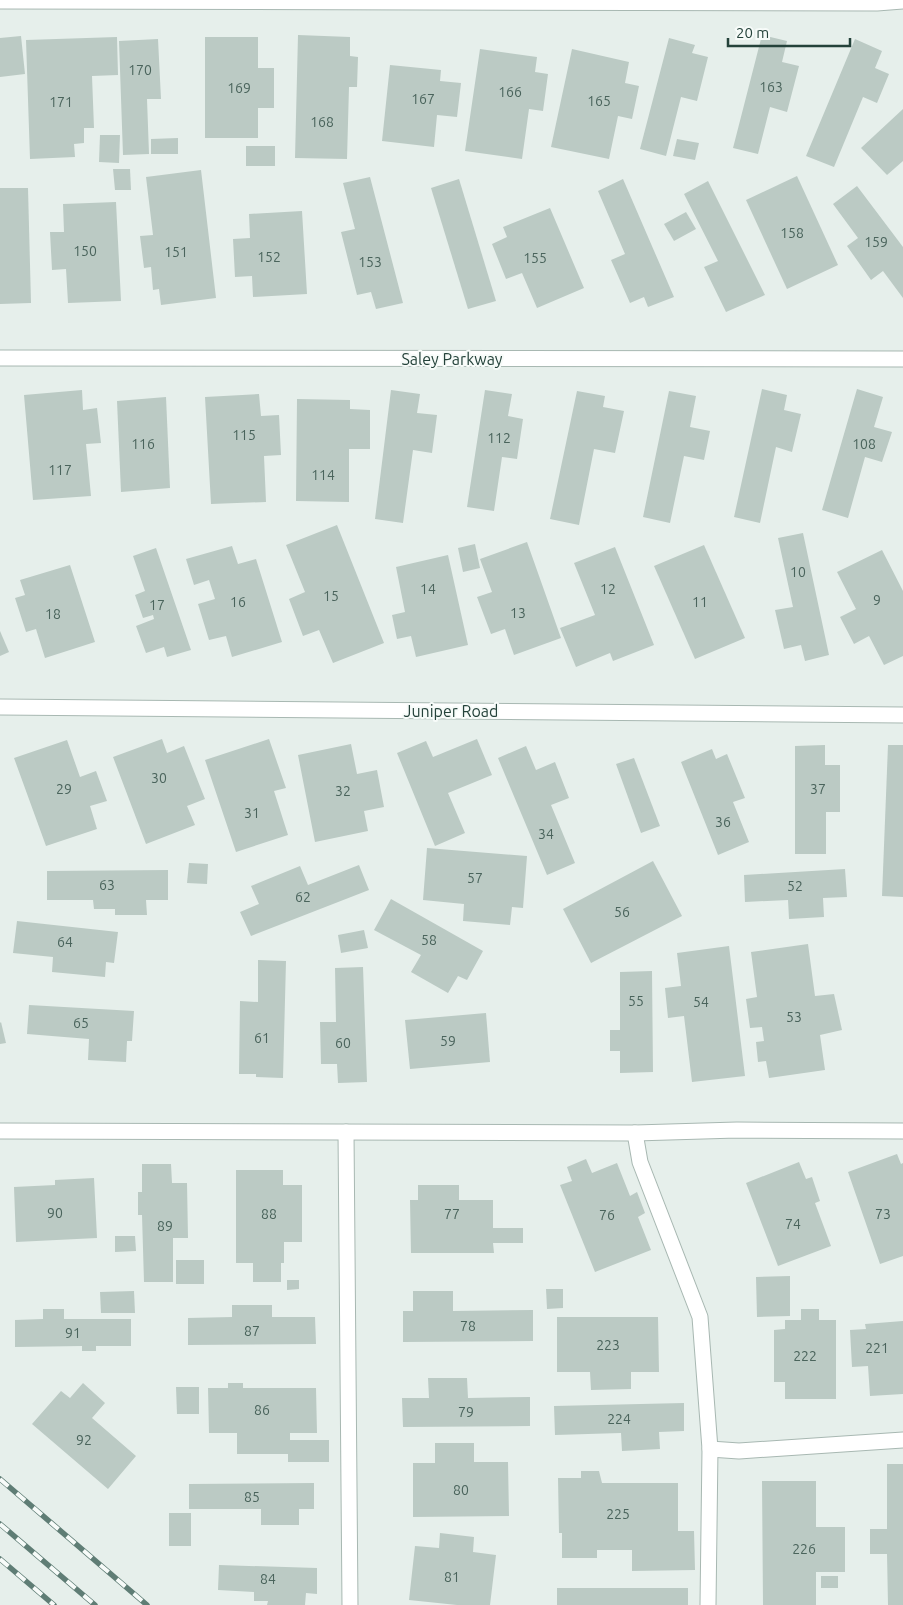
<svg xmlns="http://www.w3.org/2000/svg" width="903" height="1605" font-family="Ubuntu,sans-serif">
  <rect width="100%" height="100%" fill="#e6efeb"/>
  <!-- building -->
  <g fill="#bbcac4">
    <polygon points="298,35 350,37 350,56 358,57 357,87 349,87 347,159 295,158"/>
    <polygon points="762,35 787,41 782,62 799,66 787,112 770,107 758,154 733,148"/>
    <polygon points="21,36 25,74 0,77 0,38"/>
    <polygon points="117,37 118,75 92,76 94,128 84,128 84,143 74,144 75,157 30,159 26,40"/>
    <polygon points="205,37 258,37 258,68 274,68 274,108 258,108 258,138 205,138"/>
    <polygon points="669,38 695,45 692,53 708,57 697,101 681,97 666,156 640,149"/>
    <polygon points="158,39 161,99 147,99 149,154 123,155 119,41"/>
    <polygon points="855,39 882,51 875,68 889,74 877,103 863,97 834,167 806,156"/>
    <polygon points="480,49 537,57 535,72 548,74 543,111 529,109 522,159 465,151"/>
    <polygon points="572,49 629,62 625,83 639,86 632,119 618,116 609,159 551,147"/>
    <polygon points="390,65 441,70 440,81 461,83 457,117 437,115 434,147 382,141"/>
    <polygon points="903,109 903,161 887,175 861,148"/>
    <polygon points="100,135 120,135 119,163 99,162"/>
    <polygon points="178,138 178,154 151,154 151,139"/>
    <polygon points="677,139 699,143 695,160 673,156"/>
    <rect x="246" y="146" width="29" height="20"/>
    <polygon points="113,169 130,169 131,190 115,190"/>
    <polygon points="201,170 216,298 161,305 159,289 153,290 151,267 144,268 140,236 153,235 146,177"/>
    <polygon points="797,176 838,265 787,289 746,200"/>
    <polygon points="370,177 403,303 376,309 371,292 357,295 341,232 355,229 343,183"/>
    <polygon points="459,179 496,301 468,309 431,188"/>
    <polygon points="623,179 674,297 648,307 644,297 630,303 611,260 625,254 598,191"/>
    <polygon points="708,181 765,295 726,312 704,267 718,261 684,194"/>
    <polygon points="857,186 903,247 903,298 883,271 871,280 847,246 858,238 833,204"/>
    <polygon points="0,188 28,188 31,303 0,304"/>
    <polygon points="116,202 121,301 68,303 66,269 52,270 50,232 64,232 63,204"/>
    <polygon points="550,208 584,288 537,308 522,273 506,279 492,244 507,237 503,227"/>
    <polygon points="302,211 307,294 253,297 252,276 235,277 233,239 250,238 249,214"/>
    <polygon points="686,212 696,229 674,241 664,224"/>
    <polygon points="762,389 787,395 784,410 801,414 792,452 776,447 760,523 734,517"/>
    <polygon points="857,389 883,397 874,427 892,432 882,462 865,457 848,518 822,510"/>
    <polygon points="82,390 83,410 97,408 101,443 86,444 91,496 33,500 24,395"/>
    <polygon points="391,390 420,394 417,413 437,415 432,453 413,450 403,523 375,519"/>
    <polygon points="485,390 512,394 508,416 523,419 517,459 502,457 494,511 467,507"/>
    <polygon points="577,391 605,396 603,407 624,411 615,453 594,449 579,525 550,519"/>
    <polygon points="669,391 696,396 690,427 710,431 704,460 684,456 670,523 643,517"/>
    <polygon points="259,394 261,416 279,415 281,455 264,456 266,502 211,504 205,397"/>
    <polygon points="166,397 170,488 121,492 117,401"/>
    <polygon points="297,399 350,400 350,409 370,410 370,449 349,449 349,502 296,501"/>
    <polygon points="337,525 384,643 333,663 319,630 303,636 289,599 305,592 286,545"/>
    <polygon points="803,533 829,655 805,661 801,645 784,649 775,610 793,607 778,538"/>
    <polygon points="527,542 561,638 514,655 505,629 491,634 477,597 492,592 480,559"/>
    <polygon points="475,544 480,568 463,572 458,548"/>
    <polygon points="704,545 745,638 695,659 654,566"/>
    <polygon points="232,546 238,564 256,559 282,642 232,657 226,636 209,640 198,604 215,599 209,580 194,585 186,559"/>
    <polygon points="615,547 654,645 613,661 610,653 576,667 560,628 595,615 574,563"/>
    <polygon points="156,548 191,650 167,657 164,647 146,653 136,626 154,619 153,615 143,618 135,595 145,591 133,556"/>
    <polygon points="882,550 903,591 903,656 884,665 869,636 854,644 840,617 856,609 837,572"/>
    <polygon points="448,555 468,645 416,657 411,636 397,639 392,615 405,612 396,567"/>
    <polygon points="70,565 95,642 45,658 36,629 26,632 15,598 25,595 20,580"/>
    <polygon points="0,631 9,652 0,656"/>
    <polygon points="162,739 167,753 184,746 205,799 187,806 195,825 146,844 113,757"/>
    <polygon points="269,739 286,788 274,791 288,835 236,852 205,760"/>
    <polygon points="477,739 492,775 448,793 465,833 435,846 397,753 426,741 433,757"/>
    <polygon points="67,740 80,777 96,771 107,801 90,806 97,829 46,846 14,758"/>
    <polygon points="351,744 357,774 377,770 384,807 364,811 368,831 315,842 298,755"/>
    <polygon points="825,745 825,765 840,765 840,812 826,812 826,854 795,854 795,746"/>
    <polygon points="888,745 903,745 903,897 882,896"/>
    <polygon points="526,746 536,770 555,762 569,798 551,805 575,863 547,875 498,758"/>
    <polygon points="712,749 716,759 727,754 745,798 733,802 749,842 718,855 681,762"/>
    <polygon points="634,758 660,826 641,833 616,764"/>
    <polygon points="427,848 527,856 523,908 512,907 510,925 463,921 464,904 423,900"/>
    <polygon points="653,861 682,916 591,963 563,909"/>
    <polygon points="189,863 208,864 207,884 187,883"/>
    <polygon points="359,865 369,890 251,936 240,912 259,904 251,886 300,866 308,885"/>
    <polygon points="845,869 847,897 823,898 824,917 789,919 788,900 745,902 744,875"/>
    <polygon points="168,870 168,900 146,900 147,915 115,915 115,909 94,909 93,900 47,900 47,871"/>
    <polygon points="391,899 483,951 467,980 458,976 448,993 411,972 421,955 374,930"/>
    <polygon points="17,921 118,932 114,963 106,962 105,977 52,972 53,957 13,953"/>
    <polygon points="364,930 368,948 341,953 338,935"/>
    <polygon points="808,944 815,996 834,994 842,1030 820,1035 825,1070 769,1078 766,1061 758,1062 756,1042 764,1041 762,1027 750,1028 746,999 757,997 751,952"/>
    <polygon points="729,946 745,1076 692,1082 684,1016 668,1018 665,988 681,986 677,953"/>
    <polygon points="258,960 286,961 283,1078 256,1077 256,1074 239,1074 240,1001 258,1002"/>
    <polygon points="363,967 367,1082 338,1083 337,1064 321,1064 320,1022 336,1022 335,968"/>
    <polygon points="652,971 653,1072 620,1073 620,1051 610,1051 610,1030 620,1030 620,972"/>
    <polygon points="29,1005 134,1011 132,1041 127,1041 126,1062 88,1060 89,1039 27,1034"/>
    <polygon points="486,1013 490,1062 410,1069 405,1020"/>
    <polygon points="1,1022 6,1043 0,1044 0,1023"/>
    <polygon points="897,1154 901,1164 903,1163 903,1256 880,1264 848,1172"/>
    <polygon points="586,1159 592,1173 617,1163 630,1196 637,1192 645,1213 638,1217 651,1250 595,1272 560,1185 572,1181 567,1167"/>
    <polygon points="799,1162 806,1179 812,1177 820,1201 815,1203 831,1246 778,1266 746,1183"/>
    <polygon points="142,1164 171,1164 172,1183 187,1183 188,1238 173,1238 173,1282 144,1282 142,1215 138,1215 138,1192 142,1192"/>
    <polygon points="236,1170 283,1170 283,1185 302,1185 302,1242 284,1242 284,1263 281,1263 281,1282 253,1282 253,1263 236,1263"/>
    <polygon points="94,1178 97,1238 16,1242 14,1187 55,1185 55,1180"/>
    <polygon points="418,1185 459,1185 459,1200 493,1200 493,1228 523,1228 523,1243 493,1243 494,1253 411,1253 410,1200 418,1200"/>
    <polygon points="115,1236 135,1236 136,1251 115,1252"/>
    <rect x="176" y="1260" width="28" height="24"/>
    <polygon points="790,1276 790,1316 757,1317 756,1277"/>
    <polygon points="287,1280 299,1280 299,1289 287,1290"/>
    <polygon points="546,1289 563,1289 563,1308 547,1309"/>
    <polygon points="134,1291 135,1313 101,1313 100,1292"/>
    <polygon points="413,1291 453,1291 453,1311 533,1310 533,1341 403,1342 403,1311 413,1311"/>
    <polygon points="232,1305 272,1305 272,1317 315,1317 316,1344 188,1345 188,1318 232,1317"/>
    <polygon points="43,1309 64,1309 64,1319 131,1319 131,1346 96,1346 96,1351 82,1351 82,1346 15,1347 15,1320 43,1319"/>
    <polygon points="801,1309 819,1309 819,1320 836,1320 836,1399 785,1399 785,1382 774,1382 774,1330 785,1329 785,1320 801,1320"/>
    <polygon points="557,1317 658,1317 659,1372 631,1372 631,1389 591,1390 590,1372 557,1372"/>
    <polygon points="903,1321 903,1394 870,1396 868,1366 852,1367 850,1330 866,1329 865,1324"/>
    <polygon points="428,1378 467,1378 468,1398 530,1397 530,1426 403,1427 402,1398 429,1398"/>
    <polygon points="83,1383 105,1403 92,1418 136,1456 108,1489 32,1424 61,1391 70,1398"/>
    <polygon points="228,1383 243,1383 243,1388 316,1388 317,1433 290,1433 290,1440 329,1440 329,1462 288,1462 288,1454 237,1454 237,1433 209,1433 208,1388 228,1388"/>
    <polygon points="176,1387 199,1387 199,1414 177,1414"/>
    <polygon points="684,1403 684,1431 659,1432 660,1449 622,1451 621,1433 555,1435 554,1406"/>
    <polygon points="435,1443 474,1443 474,1462 508,1462 509,1516 413,1517 413,1463 435,1463"/>
    <polygon points="887,1464 903,1464 903,1605 888,1605 887,1554 870,1554 870,1529 887,1529"/>
    <polygon points="581,1471 599,1471 602,1483 678,1483 678,1531 694,1531 695,1570 632,1571 632,1550 597,1550 597,1558 562,1558 562,1533 559,1533 558,1478 581,1478"/>
    <polygon points="762,1481 816,1481 816,1527 845,1527 845,1572 816,1572 816,1605 763,1605"/>
    <polygon points="314,1483 314,1509 299,1509 299,1525 261,1525 261,1509 189,1509 189,1484"/>
    <rect x="169" y="1513" width="22" height="33"/>
    <polygon points="440,1533 474,1537 473,1552 496,1555 490,1605 457,1605 409,1600 415,1546 439,1548"/>
    <polygon points="219,1565 317,1568 317,1594 306,1593 305,1605 267,1605 268,1601 254,1601 254,1592 218,1590"/>
    <rect x="821" y="1576" width="17" height="12"/>
    <rect x="557" y="1588" width="131" height="17"/>
  </g>
  <g fill="none" stroke-linecap="round" stroke-linejoin="round">
    <!-- minor casing -->
    <g stroke="#a8b8b2" stroke-width="17">
      <g id="minor">
        <polyline points="0,1 877,3 903,1"/>
        <polyline points="0,358 903,359"/>
        <polyline points="0,707 903,715"/>
        <polyline points="0,1131 635,1133 737,1130 903,1131"/>
        <polyline points="346,1132 350,1605"/>
        <polyline points="635,1133 640,1162 700,1317 710,1449 708,1605"/>
        <polyline points="710,1449 739,1451 903,1440"/>
      </g>
    </g>
    <!-- minor -->
    <use href="#minor" stroke="#fff" stroke-width="15"/>
    <!-- rail casing -->
    <g stroke="#5f7d75" stroke-width="5.5">
      <g id="rail">
        <polyline points="0,1479 147,1605"/>
        <polyline points="0,1524 95,1605"/>
        <polyline points="0,1559 54,1605"/>
      </g>
    </g>
    <!-- rail -->
    <use href="#rail" stroke="#f7fbf9" stroke-width="4" stroke-dasharray="11" stroke-linecap="butt"/>
  </g>
  <g text-anchor="middle" stroke-width="4" stroke-linejoin="round" paint-order="stroke">
    <!-- number labels -->
    <g font-size="14" fill="#4a645c">
      <text x="140" y="75">170</text>
      <text x="771" y="92">163</text>
      <text x="239" y="93">169</text>
      <text x="510" y="97">166</text>
      <text x="423" y="104">167</text>
      <text x="599" y="106">165</text>
      <text x="61" y="107">171</text>
      <text x="322" y="127">168</text>
      <text x="792" y="238">158</text>
      <text x="876" y="247">159</text>
      <text x="85" y="256">150</text>
      <text x="176" y="257">151</text>
      <text x="269" y="262">152</text>
      <text x="535" y="263">155</text>
      <text x="370" y="267">153</text>
      <text x="244" y="440">115</text>
      <text x="499" y="443">112</text>
      <text x="143" y="449">116</text>
      <text x="864" y="449">108</text>
      <text x="60" y="475">117</text>
      <text x="323" y="480">114</text>
      <text x="798" y="577">10</text>
      <text x="428" y="594">14</text>
      <text x="608" y="594">12</text>
      <text x="331" y="601">15</text>
      <text x="877" y="605">9</text>
      <text x="238" y="607">16</text>
      <text x="700" y="607">11</text>
      <text x="157" y="610">17</text>
      <text x="518" y="618">13</text>
      <text x="53" y="619">18</text>
      <text x="159" y="783">30</text>
      <text x="64" y="794">29</text>
      <text x="818" y="794">37</text>
      <text x="343" y="796">32</text>
      <text x="252" y="818">31</text>
      <text x="723" y="827">36</text>
      <text x="546" y="839">34</text>
      <text x="475" y="883">57</text>
      <text x="107" y="890">63</text>
      <text x="795" y="891">52</text>
      <text x="303" y="902">62</text>
      <text x="622" y="917">56</text>
      <text x="429" y="945">58</text>
      <text x="65" y="947">64</text>
      <text x="636" y="1006">55</text>
      <text x="701" y="1007">54</text>
      <text x="794" y="1022">53</text>
      <text x="81" y="1028">65</text>
      <text x="262" y="1043">61</text>
      <text x="448" y="1046">59</text>
      <text x="343" y="1048">60</text>
      <text x="55" y="1218">90</text>
      <text x="269" y="1219">88</text>
      <text x="452" y="1219">77</text>
      <text x="883" y="1219">73</text>
      <text x="607" y="1220">76</text>
      <text x="793" y="1229">74</text>
      <text x="165" y="1231">89</text>
      <text x="468" y="1331">78</text>
      <text x="252" y="1336">87</text>
      <text x="73" y="1338">91</text>
      <text x="608" y="1350">223</text>
      <text x="877" y="1353">221</text>
      <text x="805" y="1361">222</text>
      <text x="262" y="1415">86</text>
      <text x="466" y="1417">79</text>
      <text x="619" y="1424">224</text>
      <text x="84" y="1445">92</text>
      <text x="461" y="1495">80</text>
      <text x="252" y="1502">85</text>
      <text x="618" y="1519">225</text>
      <text x="804" y="1554">226</text>
      <text x="452" y="1582">81</text>
      <text x="268" y="1584">84</text>
    </g>
    <!-- street labels -->
    <g font-size="16" fill="#24423a" stroke="#f7fbf9">
      <text x="452" y="365">Saley Parkway</text>
      <text x="451" y="717">Juniper Road</text>
    </g>
  </g>
  <!-- scale -->
  <path d="M728 38v8h122v-8" fill="none" stroke="#24423a" stroke-width="2.5"/>
  <text x="736" y="38" font-size="15" fill="#24423a" stroke="#f7fbf9" stroke-width="4" paint-order="stroke">20 m</text>
</svg>
